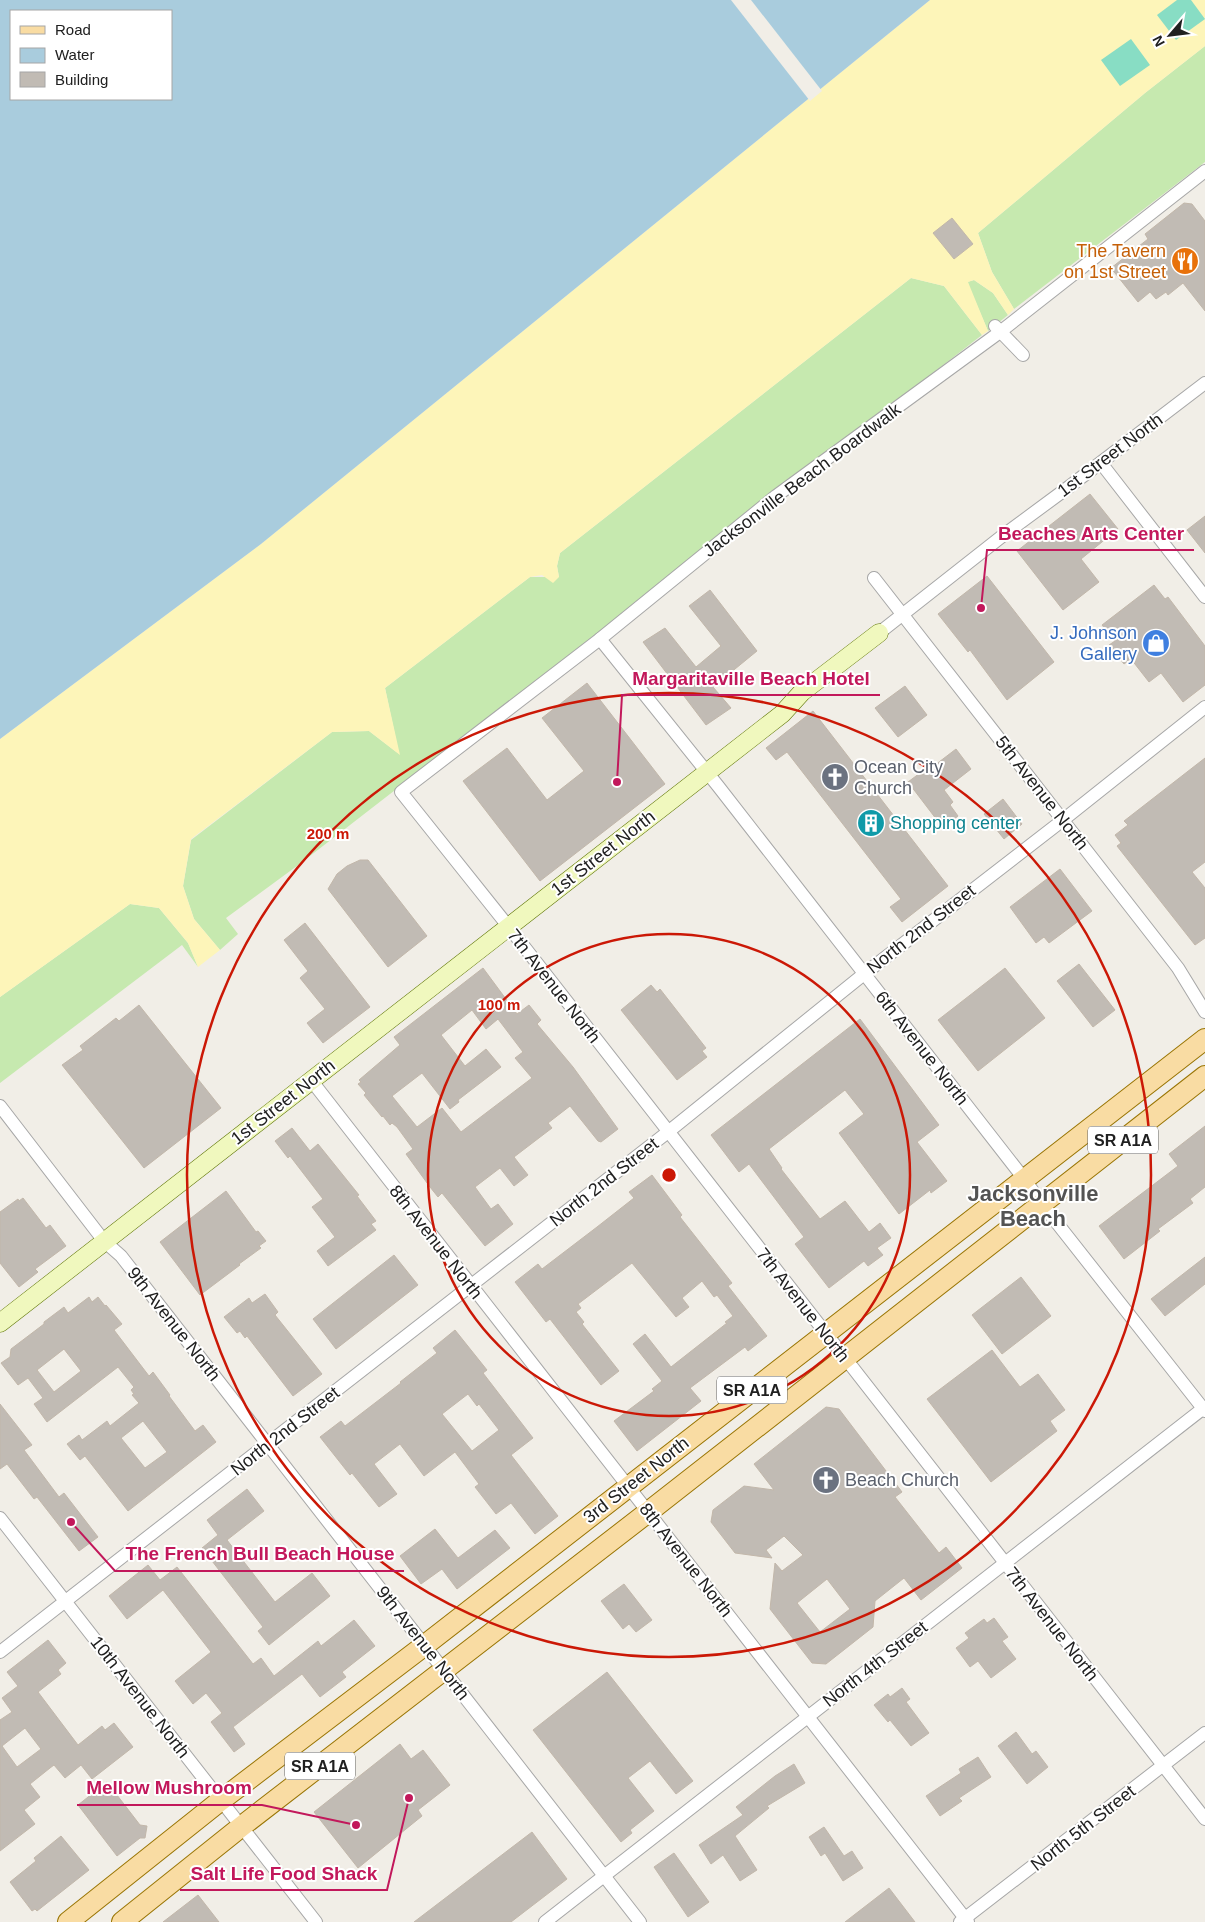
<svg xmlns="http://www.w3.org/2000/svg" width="1205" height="1922" font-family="Arial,sans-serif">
  <rect width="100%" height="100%" fill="#f1eee7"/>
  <!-- grass -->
  <g fill="#c6e9af">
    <polygon points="1205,46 1205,162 1014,309 992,272 978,233 1145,93"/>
    <polygon points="911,278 944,286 982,335 301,863 226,918 238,934 220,950 194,919 183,886 191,840 332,732 369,731 399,754 385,688 530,577 559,577 557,566 560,553"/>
    <polygon points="974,280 993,293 1008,315 988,331 967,282"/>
    <polygon points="130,904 159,908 188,943 198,967 182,945 0,1083 0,997"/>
  </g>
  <!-- sand -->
  <polygon fill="#fdf5b9" points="930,0 1205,0 1205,46 1145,93 978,233 992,272 1014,309 1008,315 993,293 974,280 968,282 988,331 982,335 944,286 911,278 560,553 557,566 559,577 553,583 542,575 530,577 385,688 400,755 369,731 332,732 191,839 183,886 194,919 220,950 198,967 188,943 159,908 130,904 0,997 0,739 261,544"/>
  <!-- pitch -->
  <g fill="#88ddc4">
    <polygon points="1177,0 1191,0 1205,19 1176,40 1157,15"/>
    <polygon points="1131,39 1150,65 1120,86 1101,60"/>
  </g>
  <!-- water -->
  <path fill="#a9ccdd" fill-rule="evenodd" d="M0 0H930L261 544 0 739ZM11 11H171V99H11Z"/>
  <!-- pier -->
  <polygon fill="#f1eee7" points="731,0 751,0 822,91 810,101"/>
  <!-- building -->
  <g fill="#c1bbb4" stroke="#c2b7aa" fill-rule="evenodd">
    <polygon points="1184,203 1192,204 1205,221 1205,311 1183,283 1168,295 1166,292 1156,299 1150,292 1138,302 1111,268 1148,239 1145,234"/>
    <polygon points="952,218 973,244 954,259 933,233"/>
    <polygon points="1090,494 1118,529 1081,559 1099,582 1063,610 1017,551"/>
    <polygon points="1205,516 1205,553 1187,530"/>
    <polygon points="987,576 1054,662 1007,700 970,650 968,652 938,614"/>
    <polygon points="1154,585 1165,599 1168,597 1205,646 1205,685 1183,702 1161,673 1149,682 1131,659 1124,664 1109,645 1115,641 1102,625"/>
    <polygon points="710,590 757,651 713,687 731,708 706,725 643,642 665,628 696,667 721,646 689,606"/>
    <polygon points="587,683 665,784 540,881 463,781 507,748 547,800 584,771 542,718"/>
    <polygon points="905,686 927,715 898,737 875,708"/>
    <polygon points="813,711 948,886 902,922 890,907 901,899 787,752 776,760 766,748"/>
    <polygon points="956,749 971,769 944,790 953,802 950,805 958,816 943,828 908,782 920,773 922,775"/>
    <polygon points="1205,758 1205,862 1192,872 1205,888 1205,938 1195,945 1117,846 1121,843 1115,835 1128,825 1124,821"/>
    <polygon points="1003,799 1022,824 1004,839 984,814"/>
    <polygon points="360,860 368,860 427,936 388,967 328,889 337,874 347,866"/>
    <polygon points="1060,869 1092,911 1049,943 1044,937 1036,943 1010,907"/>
    <polygon points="305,923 370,1007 323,1043 307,1023 325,1009 300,978 308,971 284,940"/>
    <polygon points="1079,964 1115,1010 1093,1027 1057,981"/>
    <path d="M483 968 517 1014 529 1005 541 1020 537 1024 573 1067 618 1129 601 1142 598 1141 570 1106 548 1123 552 1128 514 1157 528 1175 514 1186 500 1168 475 1187 491 1209 498 1204 513 1224 485 1246 442 1193 438 1197 430 1187 406 1154 413 1149 397 1127 392 1123 390 1125 383 1116 382 1117 364 1095 366 1093 358 1084 361 1082 359 1080 400 1045 394 1037ZM472 1010 486 1029 498 1019 523 1052 515 1058 532 1078 461 1132 442 1108 417 1127 392 1096 422 1073 450 1109 459 1102 458 1100 501 1067 486 1049 465 1066 441 1035Z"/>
    <polygon points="1005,968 1045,1018 978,1071 938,1020"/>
    <polygon points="651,985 657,992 660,989 706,1048 702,1051 707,1057 677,1080 621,1010"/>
    <polygon points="139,1005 221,1108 144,1168 62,1065 83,1050 80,1046 116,1018 119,1021"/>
    <polygon points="860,1019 939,1125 917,1142 947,1181 931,1193 930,1190 899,1214 839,1133 864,1114 845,1090 769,1149 782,1168 781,1169 820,1219 845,1201 869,1232 880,1223 891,1238 877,1248 883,1255 868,1266 864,1261 829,1288 795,1244 804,1237 749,1164 739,1172 711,1135"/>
    <polygon points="1205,1126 1205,1187 1190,1199 1193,1203 1158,1229 1160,1231 1124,1259 1099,1226 1178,1166 1169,1154"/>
    <polygon points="292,1128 310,1151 318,1144 359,1195 357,1196 376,1221 371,1224 376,1230 328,1266 317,1251 335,1237 312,1207 323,1199 290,1156 288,1158 275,1141"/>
    <polygon points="652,1175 682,1215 680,1217 732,1283 728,1286 767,1336 748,1351 745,1347 690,1388 701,1401 637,1451 614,1421 654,1391 652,1389 662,1381 633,1344 645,1334 671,1367 727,1323 725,1322 733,1316 717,1295 714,1297 702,1281 682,1298 689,1307 676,1317 632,1263 578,1304 581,1308 576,1312 584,1322 582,1324 619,1371 601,1385 550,1319 546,1322 515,1282 538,1264 542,1269 597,1227 634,1198 629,1192"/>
    <polygon points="226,1191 256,1232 258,1231 266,1241 259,1246 261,1248 239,1264 240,1265 200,1295 160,1242"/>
    <polygon points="23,1198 46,1228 50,1225 66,1246 35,1269 38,1272 19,1287 0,1263 0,1212 18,1199 19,1201"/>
    <polygon points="394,1255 418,1285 336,1349 313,1319"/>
    <polygon points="1205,1257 1205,1284 1165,1316 1151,1299"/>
    <polygon points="1021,1277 1051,1316 1002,1354 972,1315"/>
    <polygon points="265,1294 278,1312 275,1315 322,1374 293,1396 247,1336 245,1338 240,1331 237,1333 224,1317 249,1298 252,1303"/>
    <path d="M89 1297 92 1302 98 1297 105 1306 106 1305 122 1324 114 1330 149 1376 153 1372 170 1395 169 1396 195 1431 203 1425 216 1442 128 1511 85 1456 80 1460 67 1444 79 1435 82 1440 107 1421 110 1426 139 1403 132 1395 134 1394 131 1390 134 1387 118 1367 47 1422 34 1404 43 1398 28 1378 18 1385 1 1363 10 1357 11 1349 44 1324V1322L64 1307 68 1313ZM64 1349 81 1371 54 1392 37 1370ZM143 1421 167 1452 145 1468 121 1438Z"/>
    <path d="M455 1330 487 1370 483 1373 533 1438 511 1455 558 1516 535 1534 511 1503 496 1514 475 1487 479 1484 455 1452 424 1476 400 1444 374 1464 397 1494 379 1507 352 1473 350 1475 320 1437 341 1421 345 1426 401 1383 400 1382 437 1353 433 1348ZM468 1394 477 1406 479 1404 499 1430 472 1451 442 1414Z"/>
    <polygon points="992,1350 1020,1387 1038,1374 1065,1410 1050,1421 1057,1431 991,1482 927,1399"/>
    <polygon points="0,1404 32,1445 24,1450 59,1497 64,1493 98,1537 79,1551 37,1497 34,1499 7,1464 0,1469"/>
    <path d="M826 1407 839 1409 902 1492 895 1497 939 1553 946 1547 962 1568 921 1600 904 1578 875 1601 873 1627 826 1664 812 1663 770 1609 775 1563 782 1571 803 1555 784 1536 766 1550 772 1558 735 1553 711 1522 713 1510 744 1486 774 1490 754 1464ZM827 1579 850 1609 820 1632 797 1603Z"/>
    <polygon points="247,1489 264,1511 227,1540 275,1602 312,1573 330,1596 269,1645 258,1631 263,1627 202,1548 218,1535 207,1520"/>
    <polygon points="435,1529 458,1558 495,1530 510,1548 457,1589 442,1569 421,1584 400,1556"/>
    <polygon points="148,1565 160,1580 177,1567 253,1664 261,1658 274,1676 318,1641 321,1646 354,1620 375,1646 342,1672 346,1677 320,1697 302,1674 233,1727 245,1744 234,1752 211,1722 222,1713 206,1693 193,1704 175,1681 211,1652 163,1590 127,1619 109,1596"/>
    <polygon points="624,1584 652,1620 636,1632 629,1624 623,1629 601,1601"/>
    <polygon points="994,1618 1008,1637 1002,1641 1016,1659 991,1678 978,1661 970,1667 956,1648 969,1638 965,1633 984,1619 987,1623"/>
    <path d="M48 1640 66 1663 58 1670 61 1674 38 1692 78 1745 102 1726 105 1730 114 1723 133 1747 92 1779 81 1765 65 1778 54 1765 50 1768 30 1784 40 1797 24 1810 35 1824 0 1851V1720L12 1712 2 1698 18 1686 7 1672ZM25 1728 41 1749 17 1767 2 1746Z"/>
    <polygon points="607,1672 693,1781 676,1794 650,1761 628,1778 654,1811 630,1830 632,1833 621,1842 533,1730"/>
    <polygon points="902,1688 910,1699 906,1702 929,1733 911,1746 890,1720 888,1722 874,1705 888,1694 890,1697"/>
    <polygon points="1016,1732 1032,1754 1036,1751 1048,1767 1027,1784 998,1746"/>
    <polygon points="400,1744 411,1759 423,1750 450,1785 418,1810 422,1816 358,1868 314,1812"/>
    <polygon points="978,1757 991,1777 959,1798 962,1801 940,1816 926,1796 961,1773 959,1769"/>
    <polygon points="794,1764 805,1783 767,1806 769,1808 735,1836 757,1870 740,1881 723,1855 711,1864 699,1845 743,1815 736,1807 775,1776"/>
    <polygon points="107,1782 140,1825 147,1826 145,1838 140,1838 117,1856 78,1805"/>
    <polygon points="824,1827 844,1856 852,1851 863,1868 843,1881 825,1853 821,1856 809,1837"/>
    <polygon points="532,1832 567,1879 511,1922 414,1922"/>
    <polygon points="61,1836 89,1870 37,1911 35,1909 32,1911 10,1882 36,1861 34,1858"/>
    <polygon points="674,1853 709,1902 688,1917 654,1867"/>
    <polygon points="889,1888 915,1922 845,1922"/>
    <polygon points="198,1895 219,1922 163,1922"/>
  </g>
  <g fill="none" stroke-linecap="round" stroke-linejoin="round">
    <!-- street casing -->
    <g stroke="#a7a7a7" stroke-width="14">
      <g id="street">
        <polyline points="1205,171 1000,332 776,496 600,639 401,792 508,926 1205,1819"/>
        <polyline points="995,326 1023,355"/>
        <polyline points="1101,463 1205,597"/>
        <polyline points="874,578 1178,968 1205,1012"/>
        <polyline points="879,633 1001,537 1070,486 1205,383"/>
        <polyline points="600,639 718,786 1025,1180 1042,1204 1205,1411"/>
        <polyline points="311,1080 968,1922"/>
        <polyline points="0,1106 104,1241 121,1256 640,1922"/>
        <polyline points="0,1518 316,1922"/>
        <polyline points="0,1652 668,1132 864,974 1063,820 1205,707"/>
        <polyline points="545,1922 1205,1407"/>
        <polyline points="960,1922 1205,1733"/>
      </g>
    </g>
    <!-- secondary casing -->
    <g stroke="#617708" stroke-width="19">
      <polyline id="secondary" points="0,1323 782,714 802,692 879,633"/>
    </g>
    <!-- primary casing -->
    <g stroke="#997504" stroke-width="22">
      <g id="primary">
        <polyline points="68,1922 220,1801 425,1645 1205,1039"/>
        <polyline points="122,1922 242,1826 647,1513 1205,1076"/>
      </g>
    </g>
    <!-- street -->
    <use href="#street" stroke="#fff" stroke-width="12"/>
    <!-- secondary -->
    <use href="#secondary" stroke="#f0f8be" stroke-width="18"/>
    <!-- primary -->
    <use href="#primary" stroke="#f9dca3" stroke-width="20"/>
  </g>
  <!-- distance rings -->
  <g fill="none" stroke="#cb1806" stroke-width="2.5">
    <circle cx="669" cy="1175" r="241"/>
    <circle cx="669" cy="1175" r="482"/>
  </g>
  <!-- icons -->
  <defs>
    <g id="restaurant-disc" transform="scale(1.4375)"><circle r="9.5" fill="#e8710a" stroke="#fff"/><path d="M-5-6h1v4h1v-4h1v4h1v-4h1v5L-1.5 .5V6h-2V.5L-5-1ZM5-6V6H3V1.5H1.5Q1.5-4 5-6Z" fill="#fff"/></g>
    <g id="shop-disc" transform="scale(1.4375)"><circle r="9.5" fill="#3f7fe0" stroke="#fff"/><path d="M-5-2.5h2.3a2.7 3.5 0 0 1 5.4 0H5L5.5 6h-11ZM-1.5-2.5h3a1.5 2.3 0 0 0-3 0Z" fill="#fff"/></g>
    <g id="church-disc" transform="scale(1.4375)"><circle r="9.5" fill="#6b7280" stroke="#fff"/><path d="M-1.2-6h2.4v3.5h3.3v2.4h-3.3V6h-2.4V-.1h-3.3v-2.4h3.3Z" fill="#fff"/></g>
    <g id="building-disc" transform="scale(1.4375)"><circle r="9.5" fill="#0f9aa8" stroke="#fff"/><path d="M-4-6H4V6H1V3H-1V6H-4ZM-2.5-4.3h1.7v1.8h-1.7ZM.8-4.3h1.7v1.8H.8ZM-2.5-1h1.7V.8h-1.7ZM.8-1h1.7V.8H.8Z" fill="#fff"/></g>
  </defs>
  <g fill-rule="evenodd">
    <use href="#restaurant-disc" x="1185" y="261"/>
    <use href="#shop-disc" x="1156" y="643"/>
    <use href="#church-disc" x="835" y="777"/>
    <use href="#building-disc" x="871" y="823"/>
    <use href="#church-disc" x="826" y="1480"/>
  </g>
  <g text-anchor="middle" stroke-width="4" stroke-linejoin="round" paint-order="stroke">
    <!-- shield labels -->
    <g fill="#fff" stroke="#636363" stroke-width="1">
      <rect x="1088" y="1126.5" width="70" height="27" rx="4"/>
      <rect x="717" y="1376.5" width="70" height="27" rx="4"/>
      <rect x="285" y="1752.5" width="70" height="27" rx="4"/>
    </g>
    <g font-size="16" font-weight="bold" fill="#202020">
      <text x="1123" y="1146">SR A1A</text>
      <text x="752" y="1396">SR A1A</text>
      <text x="320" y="1772">SR A1A</text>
    </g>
    <!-- food labels -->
    <g font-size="18" fill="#c56008" stroke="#fff" text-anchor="end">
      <text x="1166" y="257">The Tavern<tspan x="1166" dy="21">on 1st Street</tspan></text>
    </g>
    <!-- street labels -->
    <g font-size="18" fill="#202020" stroke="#fff">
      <text transform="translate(1110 455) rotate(-37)" y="6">1st Street North</text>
      <text transform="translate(802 480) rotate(-37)" y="6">Jacksonville Beach Boardwalk</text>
      <text transform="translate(1042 793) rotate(52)" y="6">5th Avenue North</text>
      <text transform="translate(603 853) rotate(-38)" y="6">1st Street North</text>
      <text transform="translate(921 929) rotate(-38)" y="6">North 2nd Street</text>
      <text transform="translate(554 986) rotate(52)" y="6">7th Avenue North</text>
      <text transform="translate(922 1048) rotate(52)" y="6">6th Avenue North</text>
      <text transform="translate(283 1102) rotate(-38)" y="6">1st Street North</text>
      <text transform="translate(604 1182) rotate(-38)" y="6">North 2nd Street</text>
      <text transform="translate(436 1242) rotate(52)" y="6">8th Avenue North</text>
      <text transform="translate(803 1305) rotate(52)" y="6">7th Avenue North</text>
      <text transform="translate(174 1324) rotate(52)" y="6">9th Avenue North</text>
      <text transform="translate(285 1431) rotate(-38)" y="6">North 2nd Street</text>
      <text transform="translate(636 1480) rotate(-38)" y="6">3rd Street North</text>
      <text transform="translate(686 1560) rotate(52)" y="6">8th Avenue North</text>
      <text transform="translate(1052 1624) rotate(52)" y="6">7th Avenue North</text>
      <text transform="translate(423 1643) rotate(52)" y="6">9th Avenue North</text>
      <text transform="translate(875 1664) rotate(-38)" y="6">North 4th Street</text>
      <text transform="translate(140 1697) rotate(52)" y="6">10th Avenue North</text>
      <text transform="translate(1083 1828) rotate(-38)" y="6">North 5th Street</text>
    </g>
    <!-- shop labels -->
    <g font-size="18" fill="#366cbe" stroke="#fff" text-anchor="end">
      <text x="1137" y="639">J. Johnson<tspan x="1137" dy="21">Gallery</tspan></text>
    </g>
    <!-- worship labels -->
    <g font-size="18" fill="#5b616d" stroke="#fff" text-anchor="start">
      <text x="854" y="773">Ocean City<tspan x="854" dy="21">Church</tspan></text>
      <text x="845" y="1486">Beach Church</text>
    </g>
    <!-- culture labels -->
    <g font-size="18" fill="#0d838f" stroke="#fff" text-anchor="start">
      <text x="890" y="829">Shopping center</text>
    </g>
    <!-- district labels -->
    <g font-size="22" font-weight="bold" fill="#535353" stroke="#fff">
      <text x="1033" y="1201">Jacksonville<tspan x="1033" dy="25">Beach</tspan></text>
    </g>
  </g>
  <circle cx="669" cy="1175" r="8" fill="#cb1806" stroke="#fff" stroke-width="2.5"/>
  <g font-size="15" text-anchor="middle" font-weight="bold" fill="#cb1806" stroke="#fff" stroke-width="4" stroke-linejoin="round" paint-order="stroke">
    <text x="328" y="839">200 m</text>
    <text x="499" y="1010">100 m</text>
  </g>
  <!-- callouts -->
  <path fill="none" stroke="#c2185b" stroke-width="2" d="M981 608L987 550H1194M617 782L622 695H880M71 1522L115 1571H404M356 1825L262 1805H77M409 1798L387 1890H180"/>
  <g fill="#c2185b" stroke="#fff" stroke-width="2">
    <circle cx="981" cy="608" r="5"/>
    <circle cx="617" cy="782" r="5"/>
    <circle cx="71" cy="1522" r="5"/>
    <circle cx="356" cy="1825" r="5"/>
    <circle cx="409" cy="1798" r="5"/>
  </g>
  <g font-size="19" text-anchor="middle" font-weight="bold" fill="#c2185b" stroke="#fff" stroke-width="4" stroke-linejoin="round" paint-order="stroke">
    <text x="1091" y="540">Beaches Arts Center</text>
    <text x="751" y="685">Margaritaville Beach Hotel</text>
    <text x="260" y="1560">The French Bull Beach House</text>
    <text x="169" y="1794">Mellow Mushroom</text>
    <text x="284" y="1880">Salt Life Food Shack</text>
  </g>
  <!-- legend -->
  <rect x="10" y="10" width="162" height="90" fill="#ffffff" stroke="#a6a6a6"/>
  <rect x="20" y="26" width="25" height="8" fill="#f9dca3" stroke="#a6a6a6"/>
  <text x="55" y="35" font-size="15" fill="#202020">Road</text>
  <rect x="20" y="48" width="25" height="15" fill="#a9ccdd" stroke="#a6a6a6"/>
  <text x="55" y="60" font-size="15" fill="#202020">Water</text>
  <rect x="20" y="72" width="25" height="15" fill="#c1bbb4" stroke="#a6a6a6"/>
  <text x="55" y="85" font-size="15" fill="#202020">Building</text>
  <!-- north arrow -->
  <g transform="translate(1170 35) rotate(242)" stroke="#ffffff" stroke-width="4" paint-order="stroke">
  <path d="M0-4L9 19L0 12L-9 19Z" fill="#202020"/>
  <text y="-8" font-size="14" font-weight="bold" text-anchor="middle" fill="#202020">N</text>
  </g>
</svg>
